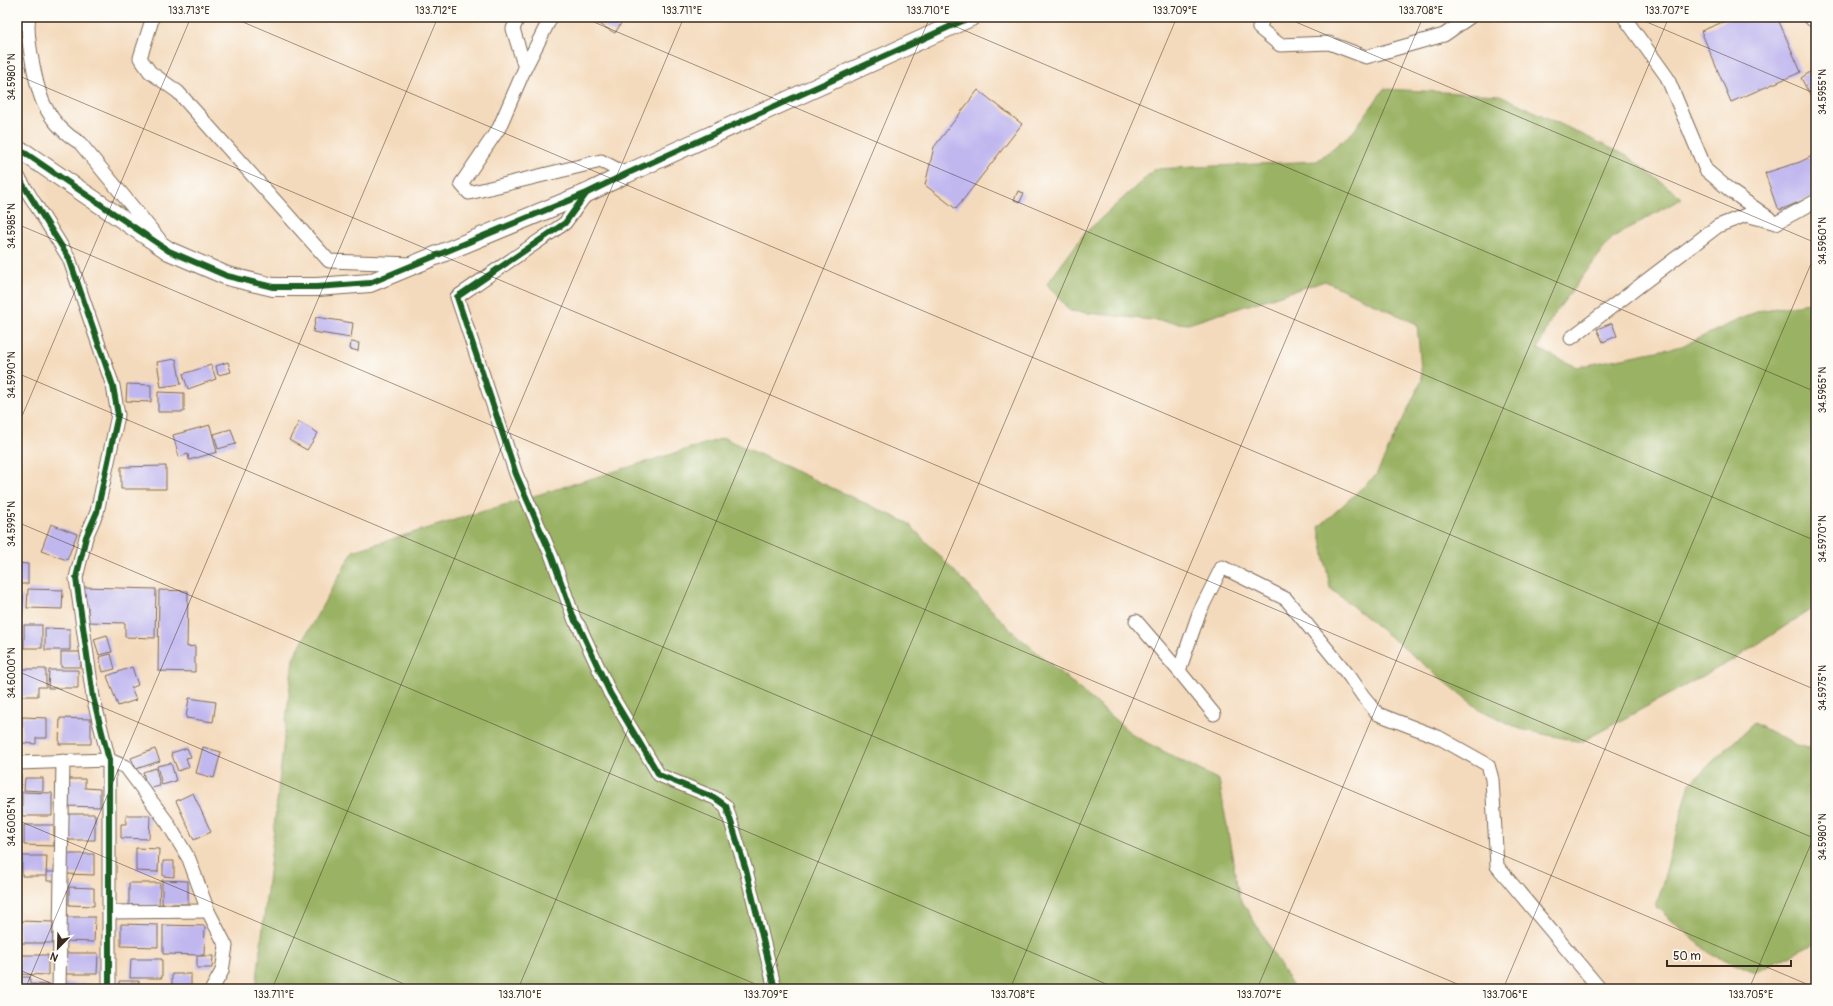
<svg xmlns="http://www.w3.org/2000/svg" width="1833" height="1006" font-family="Pangolin,sans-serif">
  <rect width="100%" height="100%" fill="#fdfcf7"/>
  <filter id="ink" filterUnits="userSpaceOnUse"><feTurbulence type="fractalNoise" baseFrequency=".025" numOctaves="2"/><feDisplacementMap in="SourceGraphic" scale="8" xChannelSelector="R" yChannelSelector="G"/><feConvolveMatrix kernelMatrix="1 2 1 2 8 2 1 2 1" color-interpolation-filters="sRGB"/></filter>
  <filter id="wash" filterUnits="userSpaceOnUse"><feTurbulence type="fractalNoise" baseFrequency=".012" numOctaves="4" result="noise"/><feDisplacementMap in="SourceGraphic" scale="16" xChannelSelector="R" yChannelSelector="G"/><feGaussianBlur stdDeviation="0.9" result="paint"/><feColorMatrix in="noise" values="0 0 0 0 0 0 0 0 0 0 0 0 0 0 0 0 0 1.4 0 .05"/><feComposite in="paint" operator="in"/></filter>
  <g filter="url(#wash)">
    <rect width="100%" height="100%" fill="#f4dabc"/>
    <!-- forest -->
    <g fill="#9ab264" stroke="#6a6e41">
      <polygon points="1384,89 1500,95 1627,156 1682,198 1612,238 1552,317 1538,349 1577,367 1682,346 1758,311 1816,302 1816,606 1738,657 1581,742 1520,729 1479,709 1330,588 1319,527 1376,475 1422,380 1417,324 1325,281 1188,324 1070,311 1047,284 1084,234 1155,169 1317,161 1353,132"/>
      <polygon points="724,438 908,523 1012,631 1134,736 1219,780 1239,896 1294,989 256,989 293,658 353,551"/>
      <polygon points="1754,723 1796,745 1816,750 1816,943 1756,972 1712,955 1656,907 1690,783"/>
    </g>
    <g id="blocks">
      <!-- building -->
      <g fill="#c0b7ef">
        <polygon points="587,17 625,17 615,33"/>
        <polygon points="1735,17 1777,17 1801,72 1731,102 1701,31"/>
        <polygon points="1816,68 1816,106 1801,78"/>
        <polygon points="978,90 1022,124 956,209 925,185 934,147"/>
        <polygon points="1816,154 1816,195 1780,210 1776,205 1765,173 1800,162"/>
        <polygon points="1018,191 1024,193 1020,202 1014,200"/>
        <polygon points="316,317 353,323 351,338 313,332"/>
        <polygon points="1612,323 1617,336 1603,342 1597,329"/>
        <polygon points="351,342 359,343 358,351 350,349"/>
        <polygon points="176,359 181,384 161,387 157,362"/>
        <polygon points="228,362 231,372 218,375 216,366"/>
        <polygon points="211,365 216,379 188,389 183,374"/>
        <polygon points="127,384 151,385 151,402 126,401"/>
        <polygon points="158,392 184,393 184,412 158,412"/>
        <polygon points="299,422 318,433 307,450 289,440"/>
        <polygon points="210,425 217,452 189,460 188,454 179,457 173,435"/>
        <polygon points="231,429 236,444 218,449 214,434"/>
        <polygon points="166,466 166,489 121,489 121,467"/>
        <polygon points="51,524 77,534 67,560 41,551"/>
        <polygon points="17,563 28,564 28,584 17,584"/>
        <polygon points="83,587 156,589 155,638 125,637 125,623 88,622 88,607 83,607"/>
        <polygon points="28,589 63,590 62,609 27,608"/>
        <polygon points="159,590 188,591 187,647 195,646 195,672 158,671"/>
        <polygon points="17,596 23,596 22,618 17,618"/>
        <rect x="24" y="625" width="18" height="23"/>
        <polygon points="45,628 70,629 70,650 45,650"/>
        <polygon points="107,635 112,652 99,655 94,639"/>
        <rect x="61" y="652" width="20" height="15"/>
        <polygon points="111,654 115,669 103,672 99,657"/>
        <polygon points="132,667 138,685 131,688 136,700 118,706 107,676"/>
        <polygon points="21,669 46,669 46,687 38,687 38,696 21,696"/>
        <polygon points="49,670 78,670 78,688 48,688"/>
        <polygon points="189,698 216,702 213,722 186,718"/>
        <polygon points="22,717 47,718 47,738 36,738 36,744 22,743"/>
        <polygon points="60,718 91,719 91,744 59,744"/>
        <rect x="17" y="721" width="2" height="24"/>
        <polygon points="203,747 221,752 214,778 196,773"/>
        <polygon points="187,748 191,757 186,758 189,767 178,771 171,753"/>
        <polygon points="155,749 160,761 136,769 131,758"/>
        <polygon points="171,763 176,781 162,785 157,766"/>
        <polygon points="156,768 160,786 147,789 143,772"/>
        <rect x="17" y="775" width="4" height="13"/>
        <polygon points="25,778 43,778 43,791 24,790"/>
        <polygon points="66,779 85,779 85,788 100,789 100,807 65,806"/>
        <polygon points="22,792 52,793 52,816 22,816"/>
        <polygon points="193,793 211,832 194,840 176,801"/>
        <polygon points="68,814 95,814 95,840 67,840"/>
        <polygon points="126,815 150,815 149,839 121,838 121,824 126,824"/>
        <polygon points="24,825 54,825 54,846 24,845"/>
        <polygon points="136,848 159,849 158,872 136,871"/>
        <polygon points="67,854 94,854 94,875 67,874"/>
        <polygon points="22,856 47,856 46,876 22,876"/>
        <rect x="17" y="857" width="2" height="23"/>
        <polygon points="163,861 174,861 174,877 163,876"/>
        <polygon points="47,872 56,872 55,881 47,881"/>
        <polygon points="162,880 188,881 188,904 162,904"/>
        <polygon points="129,883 160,883 159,906 129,905"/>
        <polygon points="69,887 94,888 94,906 69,905"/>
        <rect x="17" y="891" width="2" height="20"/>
        <polygon points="64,917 95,917 94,942 64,941"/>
        <polygon points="19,921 53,922 53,943 19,943"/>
        <polygon points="121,924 158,925 158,947 121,946"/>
        <polygon points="163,925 205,926 204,955 163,954"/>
        <polygon points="66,953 98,953 97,974 66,974"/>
        <polygon points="20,955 48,955 48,975 19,974"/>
        <polygon points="197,956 213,956 212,968 197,968"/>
        <polygon points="131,959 162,959 162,978 130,978"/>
        <rect x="172" y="974" width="19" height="15"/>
        <polygon points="19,977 30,977 30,984 50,985 50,989 19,989"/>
        <polygon points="119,981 139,981 139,988 119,987"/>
        <polygon points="64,983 93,984 93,989 64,989"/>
      </g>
    </g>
  </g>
  <g filter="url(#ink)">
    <use href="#blocks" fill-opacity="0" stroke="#7c6855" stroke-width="1"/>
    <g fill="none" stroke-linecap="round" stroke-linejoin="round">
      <!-- street casing -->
      <g stroke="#7c6855" stroke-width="15">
        <g id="street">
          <path d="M29 17C25 33 37 94 46 108 54 123 65 134 80 143L159 239"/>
          <polyline points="151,17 151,23 140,58 150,72 178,92 329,261 412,264"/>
          <polyline points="518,17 513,29 525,68"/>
          <polyline points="551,17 525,68 499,128 461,184 469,193 601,161 626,174"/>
          <polyline points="1264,17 1259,28 1280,45 1329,43 1366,57 1444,35 1470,17"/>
          <polyline points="1624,17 1667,77 1706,170 1732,192 1769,218"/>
          <polyline points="17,175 69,258 113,386 118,415 97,512 86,537 76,578 93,697 109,760 109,989"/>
          <polyline points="587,193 565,223 457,297 516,474 552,557 575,621 579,626 610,693 659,775 715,798 726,806 746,870 775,989"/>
          <polyline points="1571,338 1718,226 1746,215 1776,223 1816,201"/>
          <polyline points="1136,621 1179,671"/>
          <polyline points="1214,714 1179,671 1199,613 1222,567 1286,599 1350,677 1363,696 1378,714 1438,737 1488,765 1492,779 1497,866 1600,989"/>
          <polyline points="17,763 109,760 126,767 167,822 189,859 208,911 226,946 222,971 212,989"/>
          <polyline points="109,912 208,911"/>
          <polyline points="59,989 63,761"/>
        </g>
      </g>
      <!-- secondary casing -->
      <g stroke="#7c6855" stroke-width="20">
        <g id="secondary">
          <polyline points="1813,17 1816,19"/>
          <polyline points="17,150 25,153 169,251 227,276 273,287 317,287 370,283 587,193 626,174 971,17"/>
        </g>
      </g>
      <!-- street -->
      <use href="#street" stroke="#fff" stroke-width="13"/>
      <!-- secondary -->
      <use href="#secondary" stroke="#fff" stroke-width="18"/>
      <!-- cycleway casing -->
      <g stroke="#fdfcf7" stroke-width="8">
        <g id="cycleway">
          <polyline points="17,150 25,153 169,251 227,276 273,287 317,287 370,283 587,193 626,174 971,17"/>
          <polyline points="17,175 69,258 113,386 118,415 97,512 86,537 76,578 93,697 109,760 109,989"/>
          <polyline points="586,194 565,223 457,297 516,474 552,557 575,621 579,626 610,693 659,775 715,798 726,806 746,870 775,989"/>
        </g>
      </g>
      <!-- cycleway -->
      <use href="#cycleway" stroke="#1b5e20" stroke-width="6"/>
    </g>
  </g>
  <!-- ticks -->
  <path fill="none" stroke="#3b2a1e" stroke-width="1" stroke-opacity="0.45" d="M231 17 1816 690M582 17 1816 541M933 17 1816 392M1284 17 1816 243M1635 17 1816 94M17 75 1816 839M17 224 1816 988M17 373 1469 989M17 428 191 17M17 522 1118 989M17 671 767 989M17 820 416 989M17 969 65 989M25 989 438 17M272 989 684 17M518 989 930 17M764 989 1177 17M1010 989 1423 17M1257 989 1669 17M1503 989 1816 252M1749 989 1816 832"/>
  <!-- margin -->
  <rect width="1833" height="1006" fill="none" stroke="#fdfcf7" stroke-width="44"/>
  <!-- north arrow -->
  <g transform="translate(58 948) rotate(203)" stroke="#fdfcf7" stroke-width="3" paint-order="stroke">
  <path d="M0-3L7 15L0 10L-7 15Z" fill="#3b2a1e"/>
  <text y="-6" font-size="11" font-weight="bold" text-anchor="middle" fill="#3b2a1e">N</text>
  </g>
  <!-- scale -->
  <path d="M1667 960v6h124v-6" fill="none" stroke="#3b2a1e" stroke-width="2"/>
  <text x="1673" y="960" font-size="12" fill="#3b2a1e" stroke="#fdfcf7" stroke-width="3" paint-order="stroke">50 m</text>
  <rect x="22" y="22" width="1789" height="962" fill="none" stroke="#3b2a1e" stroke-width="1.5"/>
  <g font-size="10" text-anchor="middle" fill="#3b2a1e">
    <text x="189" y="14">133.713°E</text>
    <text x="436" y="14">133.712°E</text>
    <text x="682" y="14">133.711°E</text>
    <text x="928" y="14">133.710°E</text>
    <text x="1175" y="14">133.709°E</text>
    <text x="1421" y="14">133.708°E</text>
    <text x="1667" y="14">133.707°E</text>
    <text transform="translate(11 77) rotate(-90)" y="4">34.5980°N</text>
    <text transform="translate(1822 92) rotate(-90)" y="4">34.5955°N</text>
    <text transform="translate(11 226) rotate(-90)" y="4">34.5985°N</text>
    <text transform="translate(1822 241) rotate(-90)" y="4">34.5960°N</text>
    <text transform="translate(11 375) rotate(-90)" y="4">34.5990°N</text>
    <text transform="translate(1822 390) rotate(-90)" y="4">34.5965°N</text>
    <text transform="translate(11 524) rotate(-90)" y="4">34.5995°N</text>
    <text transform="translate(1822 539) rotate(-90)" y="4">34.5970°N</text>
    <text transform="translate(11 673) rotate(-90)" y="4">34.6000°N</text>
    <text transform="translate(1822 688) rotate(-90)" y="4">34.5975°N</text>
    <text transform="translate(11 822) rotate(-90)" y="4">34.6005°N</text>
    <text transform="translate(1822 837) rotate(-90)" y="4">34.5980°N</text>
    <text x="274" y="998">133.711°E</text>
    <text x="520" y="998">133.710°E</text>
    <text x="766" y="998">133.709°E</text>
    <text x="1013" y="998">133.708°E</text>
    <text x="1259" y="998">133.707°E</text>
    <text x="1505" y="998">133.706°E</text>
    <text x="1751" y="998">133.705°E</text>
  </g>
</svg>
